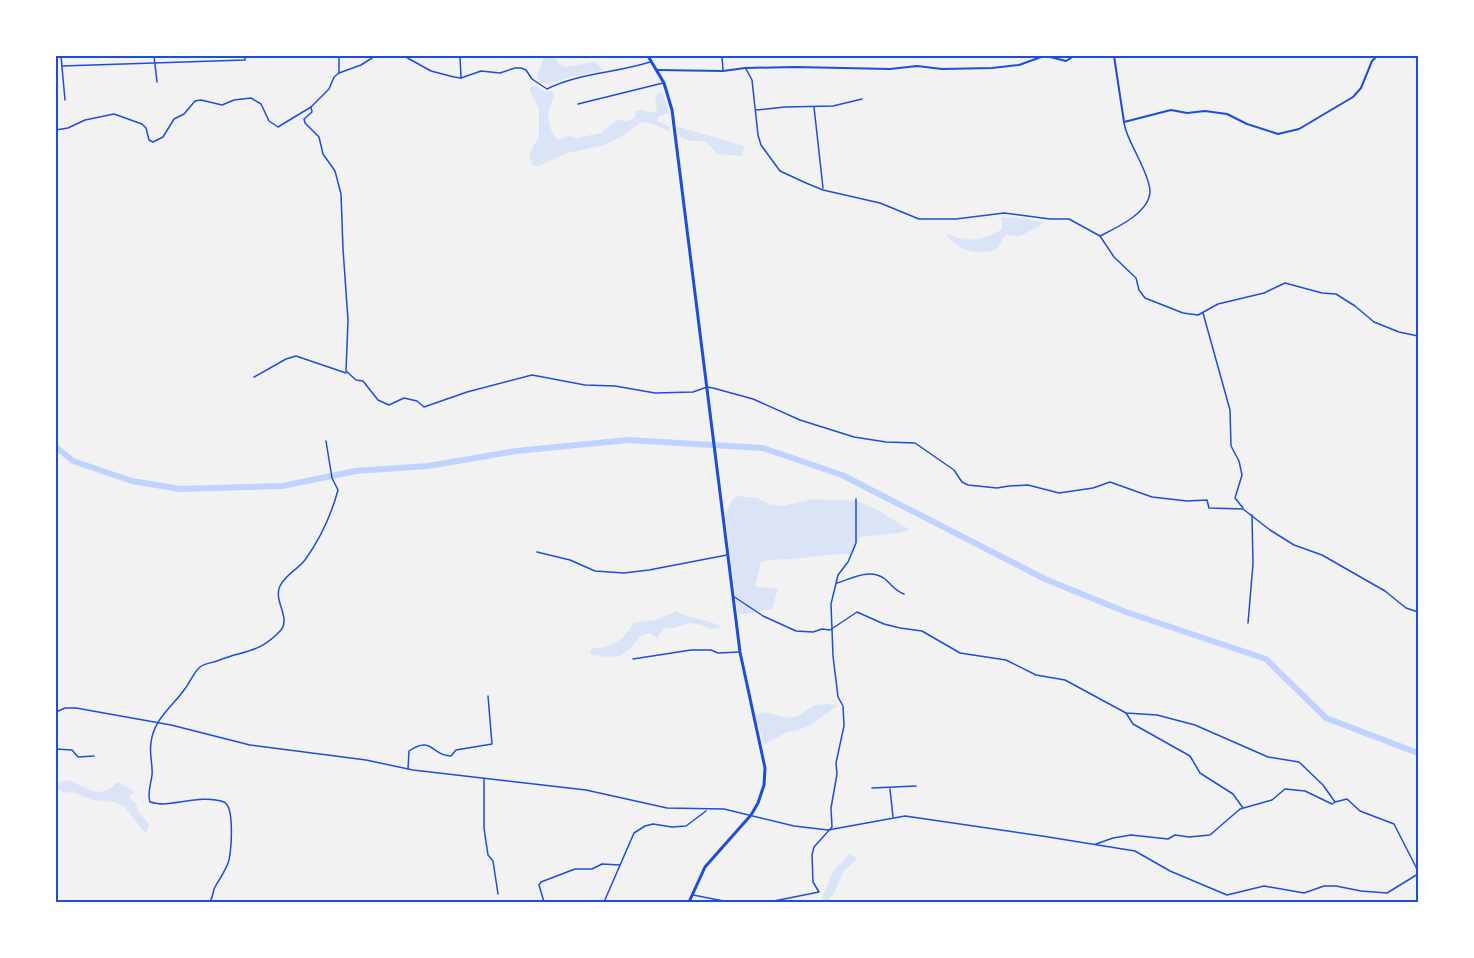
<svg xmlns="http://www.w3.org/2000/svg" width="1474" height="958" font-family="'Source Serif 4',serif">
  <rect width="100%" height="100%" fill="#f2f2f2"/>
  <!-- green -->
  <g fill="#dbe4f7">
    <path d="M543 56H554L558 63 565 67 595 62 602 69 601 71 574 76 547 84 537 79C537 71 544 65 543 56Z"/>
    <path d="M534 85 544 91H552C556 99 551 101 549 109 547 119 550 134 559 140L568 136 577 138 601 133 616 120 627 121 634 118 636 111 642 110 653 113 657 109 655 95 660 92 663 93 669 113 658 117 657 121 670 127V132L651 123 641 122 619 138 602 146 566 153 540 166H533L529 155 539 136V109L530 91V88Z"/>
    <path d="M676 126 744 146 742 156 718 154 705 141C691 141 679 143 676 126Z"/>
    <path d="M1002 217 1022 218 1044 223 1020 236 1006 235C1000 240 1001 247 994 250 977 256 953 249 946 233 965 243 984 241 1002 229Z"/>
    <path d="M738 496 757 498 768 504 783 506 813 499 858 501 876 509 910 530 899 533 860 537 858 539 854 554C832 553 812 558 790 559 780 560 772 559 761 562L755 587 778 588 772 609 738 615 725 514 733 499Z"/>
    <path d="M677 611C690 621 709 617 721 628L711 629 702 625 689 623 674 628H664L657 638 650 633 640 636 631 648 620 656 607 657 592 655 590 652 592 648C610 649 625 640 633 623L655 620Z"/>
    <polygon points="826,704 838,705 812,724 798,730 787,732 764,745 756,715 764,712 789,718 799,716 814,705"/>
    <path d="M68 780C88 788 101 801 117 782L134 791 129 797 136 804 138 811 149 824 147 832H144L124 806 113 802 93 800 74 793 63 792 56 789V783Z"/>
    <polygon points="850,854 857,859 843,872 835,892 827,902 825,902 822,898 833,871"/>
  </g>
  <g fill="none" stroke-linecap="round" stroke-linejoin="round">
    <!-- river -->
    <polyline stroke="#bfd3fe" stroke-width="6" points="56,447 73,461 132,481 180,489 282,486 356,471 428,466 516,451 628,440 763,448 842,475 1045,579 1126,612 1266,659 1326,718 1418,753"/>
    <!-- minor -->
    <g stroke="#1d4ed8" stroke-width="1.5">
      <polyline points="61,56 65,100"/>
      <polyline points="154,56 157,82"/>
      <path d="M404 56 431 71 454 77 461 78 481 71 500 73 515 68H521L526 70 532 79 547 89C579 73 616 73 650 62"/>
      <polyline points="460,56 461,78"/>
      <polyline points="722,56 723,70"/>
      <polyline points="62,66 245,60 245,56"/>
      <polyline points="746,69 752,80 758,135 761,145 780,171 806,183 823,190 880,203 919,219 956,219 1004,213 1050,219 1069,219 1100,236 1114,257 1136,278 1139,290 1145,298 1183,313 1198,315 1218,304 1264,293 1285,283 1322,293 1336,294 1355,306 1374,322 1399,332 1418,336"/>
      <polyline points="339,73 339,56"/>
      <polyline points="578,104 663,83"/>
      <polyline points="311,107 312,112 304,119 305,123 319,137 323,154 335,171 341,194 343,249 348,320 346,371 356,380 363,381 378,400 389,405 404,398 417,401 424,407 467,392 532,375 585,385 615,386 655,393 693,392 707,387 713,388 753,399 800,420 854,437 886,442 915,443 954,470 962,482 968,485 997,488 1009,486 1028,485 1059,493 1093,488 1110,482 1152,497 1187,501 1207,500 1209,508 1243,509 1270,530 1294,545 1322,555 1385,591 1406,608 1418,612"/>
      <polyline points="814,107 823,188"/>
      <polyline points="756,110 785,107 833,106 862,99"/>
      <polyline points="56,130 68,128 85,120 114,114 142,124 146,128 149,140 153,142 163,137 174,119 184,114 195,101 201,100 222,105 234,100 251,98 261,104 269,121 278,127 311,107 329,89 334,77 339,73 361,65 375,56"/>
      <path d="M1100 236C1116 228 1149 213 1150 192 1150 180 1141 164 1136 153 1131 143 1126 134 1124 123"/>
      <polyline points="1203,313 1230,410 1231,446 1239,461 1242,475 1235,498 1243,508"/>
      <polyline points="254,377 286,359 296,356 346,373"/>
      <polyline points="537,552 570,560 595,571 624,573 649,570 727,555"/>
      <path d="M837 583C853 578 870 568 885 579 892 585 895 591 904 594"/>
      <polyline points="733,596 763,616 796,631 813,632 822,629 830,630 857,612 884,624 900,628 922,631 960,653 1006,660 1036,675 1065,680 1126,713 1157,715 1195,725 1268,757 1299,762 1323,785 1335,802 1347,799 1360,811 1394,824 1418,871"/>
      <polyline points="1248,623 1253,564 1252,515"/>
      <polyline points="633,659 691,650 711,650 718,653 739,652"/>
      <polyline points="56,712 65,708 76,708 171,725 250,745 366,760 413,770 586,790 667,808 724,809 794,826 828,830 905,816 1042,836 1135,851 1170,871 1227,895 1264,886 1304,893 1324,886 1336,886 1361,891 1387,893 1418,874"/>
      <polyline points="1126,713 1133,724 1190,756 1200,773 1233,794 1243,808"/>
      <polyline points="56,749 72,750 78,757 94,756"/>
      <path d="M408 769 409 751C433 735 431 756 451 756L456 750 492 744 488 696"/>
      <polyline points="484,779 484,828 488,855 493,861 498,894"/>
      <polyline points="872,788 916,786"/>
      <polyline points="890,789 893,817"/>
      <polyline points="1096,844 1113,838 1131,835 1168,839 1175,835 1189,837 1210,835 1240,809 1272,800 1285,789 1305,791 1332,804 1335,802"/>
      <polyline points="693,895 729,902"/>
      <path d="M210 902C212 898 213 894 214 889 219 879 226 871 229 860 231 850 235 807 224 802 205 795 182 803 163 804 159 804 154 803 150 802 147 793 151 784 152 775 153 765 149 754 151 743 153 720 172 707 184 690 190 683 193 673 200 667 205 663 212 663 217 661 244 650 259 654 281 630 291 617 273 601 280 586 285 575 297 570 305 560 320 539 331 516 338 490L332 478 326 441"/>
      <polyline points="544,902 539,885 541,882 575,869 592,869 602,864 620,865"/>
      <polyline points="604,902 634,833 645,826 653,824 672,827 686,826 706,811"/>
      <polyline points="769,902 819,892 813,882 812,855 814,847 832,827 831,808 837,774 836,763 844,726 843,706 838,697 833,656 831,604 838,575 848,562 856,543 856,499"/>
    </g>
    <!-- tertiary -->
    <g stroke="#1d4ed8" stroke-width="2">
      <polyline points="1046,56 1066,61 1074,56"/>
      <polyline points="1114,56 1124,122 1171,110 1187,113 1205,111 1227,114 1247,124 1278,134 1299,129 1353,97 1361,88 1372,61 1377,56"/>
      <polyline points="657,70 723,71 745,68 795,67 890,69 917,66 942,69 992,68 1019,65 1044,56"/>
    </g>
    <!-- primary -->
    <polyline stroke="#1d4ed8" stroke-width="3" points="648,56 664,83 672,110 740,652 765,768 764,785 758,803 751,815 705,867 689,902"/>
  </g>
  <!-- border -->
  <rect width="1474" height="958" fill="none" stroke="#ffffff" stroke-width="114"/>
  <rect x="57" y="57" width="1360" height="844" fill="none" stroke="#1d4ed8" stroke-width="2"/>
</svg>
